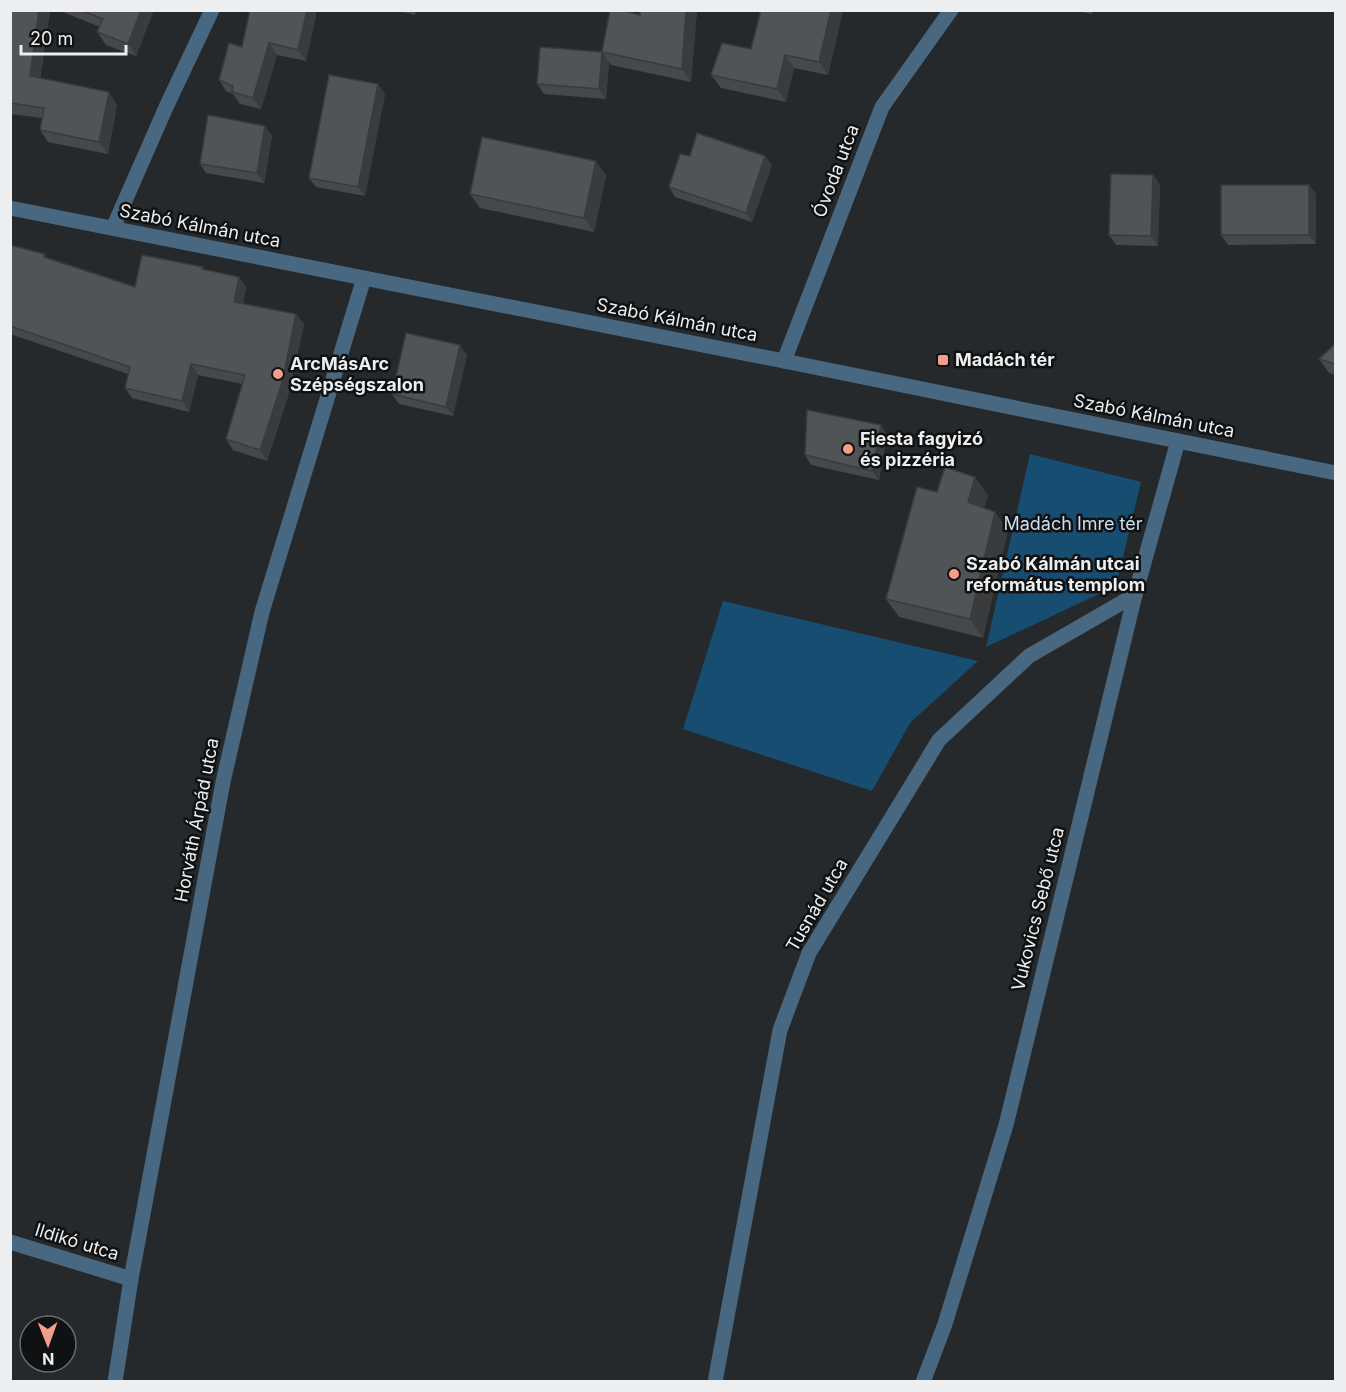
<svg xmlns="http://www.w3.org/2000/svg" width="1346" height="1392" font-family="Inter,sans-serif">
  <rect width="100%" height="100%" fill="#26292b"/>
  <!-- green -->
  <g fill="#164d71">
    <polygon points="1030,454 1141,482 1116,586 986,647"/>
    <polygon points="723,601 978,661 910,723 872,791 683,729"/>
  </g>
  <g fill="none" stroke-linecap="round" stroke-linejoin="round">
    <!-- minor -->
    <g stroke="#486881" stroke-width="15">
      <polyline points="10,208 784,361 1336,473"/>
      <polyline points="113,228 167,105 212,10"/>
      <polyline points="784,361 882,107 951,10"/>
      <polyline points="10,1242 131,1279"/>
      <polyline points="115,1382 131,1279 223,782 262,612 364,278"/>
      <polyline points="715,1382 780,1030 809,953 939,740 1029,656 1135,595"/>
      <polyline points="923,1382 945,1324 1006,1125 1135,595 1178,441"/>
    </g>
  </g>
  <!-- wall -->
  <g fill="#46484b">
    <polygon points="10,10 50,10 40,79 117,105 108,154 48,142 40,130 42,118 10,114"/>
    <polygon points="58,10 154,10 136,56 106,45 97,32 100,27"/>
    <polygon points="250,10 317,10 306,61 277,55 261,109 240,104 233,94 226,91 219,80 242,47"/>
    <polygon points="395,10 416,10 415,15"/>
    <polygon points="697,10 691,82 611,65 609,62 606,99 544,94 537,84 602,52 640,15"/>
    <polygon points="843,10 828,75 794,68 786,102 721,88 711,75 751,49"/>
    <polygon points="1073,10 1093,10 1092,14"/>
    <polygon points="385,94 365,196 316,187 309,178"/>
    <polygon points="265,126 272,136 264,183 206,173 200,164"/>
    <polygon points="690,156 772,165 752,222 675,197 669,187"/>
    <polygon points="606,175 594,232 480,208 470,194"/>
    <polygon points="1153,175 1160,185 1158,246 1116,245 1109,235"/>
    <polygon points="1316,194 1316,244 1228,245 1221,235"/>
    <polygon points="10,245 135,287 205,270 246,287 243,304 296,314 304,324 289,393 267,461 233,450 226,439 243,384 198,375 189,412 132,398 125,388 128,374 10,334"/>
    <polygon points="1335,344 1335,375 1329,373 1319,359"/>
    <polygon points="467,355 453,416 399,404 392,394"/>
    <polygon points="887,434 879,480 811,465 805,455"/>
    <polygon points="937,492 988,495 984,508 1008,530 983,638 899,617 886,599"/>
  </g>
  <!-- shaded-wall -->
  <g fill="#393b3d">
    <polygon points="39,10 50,10 38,89 30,76"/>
    <polygon points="141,10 154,10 136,56 128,44"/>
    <polygon points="307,10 317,10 306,61 298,50"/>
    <polygon points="686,10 697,10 691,82 682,69"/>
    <polygon points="831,10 843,10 828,75 819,62"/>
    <polygon points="269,43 277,55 261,109 253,98"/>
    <polygon points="602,52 609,62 606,99 599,89"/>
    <polygon points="785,55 794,68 786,102 777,89"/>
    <polygon points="378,84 385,94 365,196 358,187"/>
    <polygon points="109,92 117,105 108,154 99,142"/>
    <polygon points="265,126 272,136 264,183 257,173"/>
    <polygon points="765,156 772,165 752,222 746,213"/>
    <polygon points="596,161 606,175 594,232 584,218"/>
    <polygon points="1153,175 1160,185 1158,246 1151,236"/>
    <polygon points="1309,185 1316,194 1316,244 1309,235"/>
    <polygon points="239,277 246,287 242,313 234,302"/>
    <polygon points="296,314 304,324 289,393 267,461 260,450"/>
    <polygon points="460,345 467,355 453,416 446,407"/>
    <polygon points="191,364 198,375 189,412 182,401"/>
    <polygon points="881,425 887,434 879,480 872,471"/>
    <polygon points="975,477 988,495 981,521 968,502"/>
    <polygon points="995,512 1008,530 983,638 970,619"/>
  </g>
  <!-- building -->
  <g fill="#515457" stroke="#393b3d" stroke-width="1.5">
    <polygon points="10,10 39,10 30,76 109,92 99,142 40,130 44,108 10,103"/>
    <polygon points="81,10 141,10 128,44 97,32 103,19"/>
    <polygon points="250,10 307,10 298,50 269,43 253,98 232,92 233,86 219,80 229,43 242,47"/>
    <polygon points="610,10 620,10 640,15 640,10 686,10 682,69 602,52"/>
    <polygon points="761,10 831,10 819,62 785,55 777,89 711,75 722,43 751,49"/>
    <polygon points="540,47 602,52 599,89 537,84"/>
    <polygon points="329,75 378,84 358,187 309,178"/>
    <polygon points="208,115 265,126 257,173 200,164"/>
    <polygon points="697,133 765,156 746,213 669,187 680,154 690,156"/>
    <polygon points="482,137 596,161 584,218 470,194"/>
    <polygon points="1111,174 1153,175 1151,236 1109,235"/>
    <rect x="1221" y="185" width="88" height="50"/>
    <polygon points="10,245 45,254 44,257 135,287 142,255 203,267 202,269 239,277 234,302 296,314 282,383 260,450 226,439 245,375 191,364 182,401 125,388 130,367 10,326"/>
    <polygon points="406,333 460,345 446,407 392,394"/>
    <polygon points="1335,344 1335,364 1319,359"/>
    <polygon points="807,410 881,425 872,471 805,455"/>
    <polygon points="945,467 975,477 968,502 995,512 970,619 886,599 917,487 937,492"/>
  </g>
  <!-- markers -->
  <g fill="#f49d8b" stroke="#101112" stroke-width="2">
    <rect x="937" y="354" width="12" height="12" rx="3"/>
    <circle cx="278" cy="374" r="6"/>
    <circle cx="848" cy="449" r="6"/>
    <circle cx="954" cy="574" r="6"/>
  </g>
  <g text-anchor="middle" stroke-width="5" stroke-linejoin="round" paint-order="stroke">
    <!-- street labels -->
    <g font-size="18" fill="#eceeef" stroke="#101112">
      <text transform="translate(836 171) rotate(-69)" y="6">Óvoda utca</text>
      <text transform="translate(200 226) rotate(11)" y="6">Szabó Kálmán utca</text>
      <text transform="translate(677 320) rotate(11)" y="6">Szabó Kálmán utca</text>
      <text transform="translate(1154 416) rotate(11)" y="6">Szabó Kálmán utca</text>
      <text transform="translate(197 820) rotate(-79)" y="6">Horváth Árpád utca</text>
      <text transform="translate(817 905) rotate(-60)" y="6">Tusnád utca</text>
      <text transform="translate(1038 909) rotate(-76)" y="6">Vukovics Sebő utca</text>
      <text transform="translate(77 1242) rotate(17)" y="6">Ildikó utca</text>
    </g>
    <!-- poi labels -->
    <g font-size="18" font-weight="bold" fill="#eceeef" stroke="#101112" text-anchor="start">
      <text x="955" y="366">Madách tér</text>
      <text x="290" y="370">ArcMásArc<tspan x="290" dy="21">Szépségszalon</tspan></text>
      <text x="860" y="445">Fiesta fagyizó<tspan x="860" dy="21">és pizzéria</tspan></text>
      <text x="966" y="570">Szabó Kálmán utcai<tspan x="966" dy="21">református templom</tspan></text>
    </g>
    <!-- park labels -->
    <g font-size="18" fill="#ccdfef" stroke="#101112">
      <text x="1073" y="530">Madách Imre tér</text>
    </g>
  </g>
  <!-- border -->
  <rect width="1346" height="1392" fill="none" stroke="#eceeef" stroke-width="24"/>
  <!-- north arrow -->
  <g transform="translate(48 1344) rotate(179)"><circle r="28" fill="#101112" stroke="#68696a" stroke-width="1.5"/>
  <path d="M0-4.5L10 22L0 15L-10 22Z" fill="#f49d8b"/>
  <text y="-9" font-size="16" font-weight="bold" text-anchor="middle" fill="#eceeef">N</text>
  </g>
  <!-- scale -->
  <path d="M21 45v9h105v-9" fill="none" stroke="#eceeef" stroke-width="3"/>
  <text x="30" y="45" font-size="18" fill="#eceeef" stroke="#101112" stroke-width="4.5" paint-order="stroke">20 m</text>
</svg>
